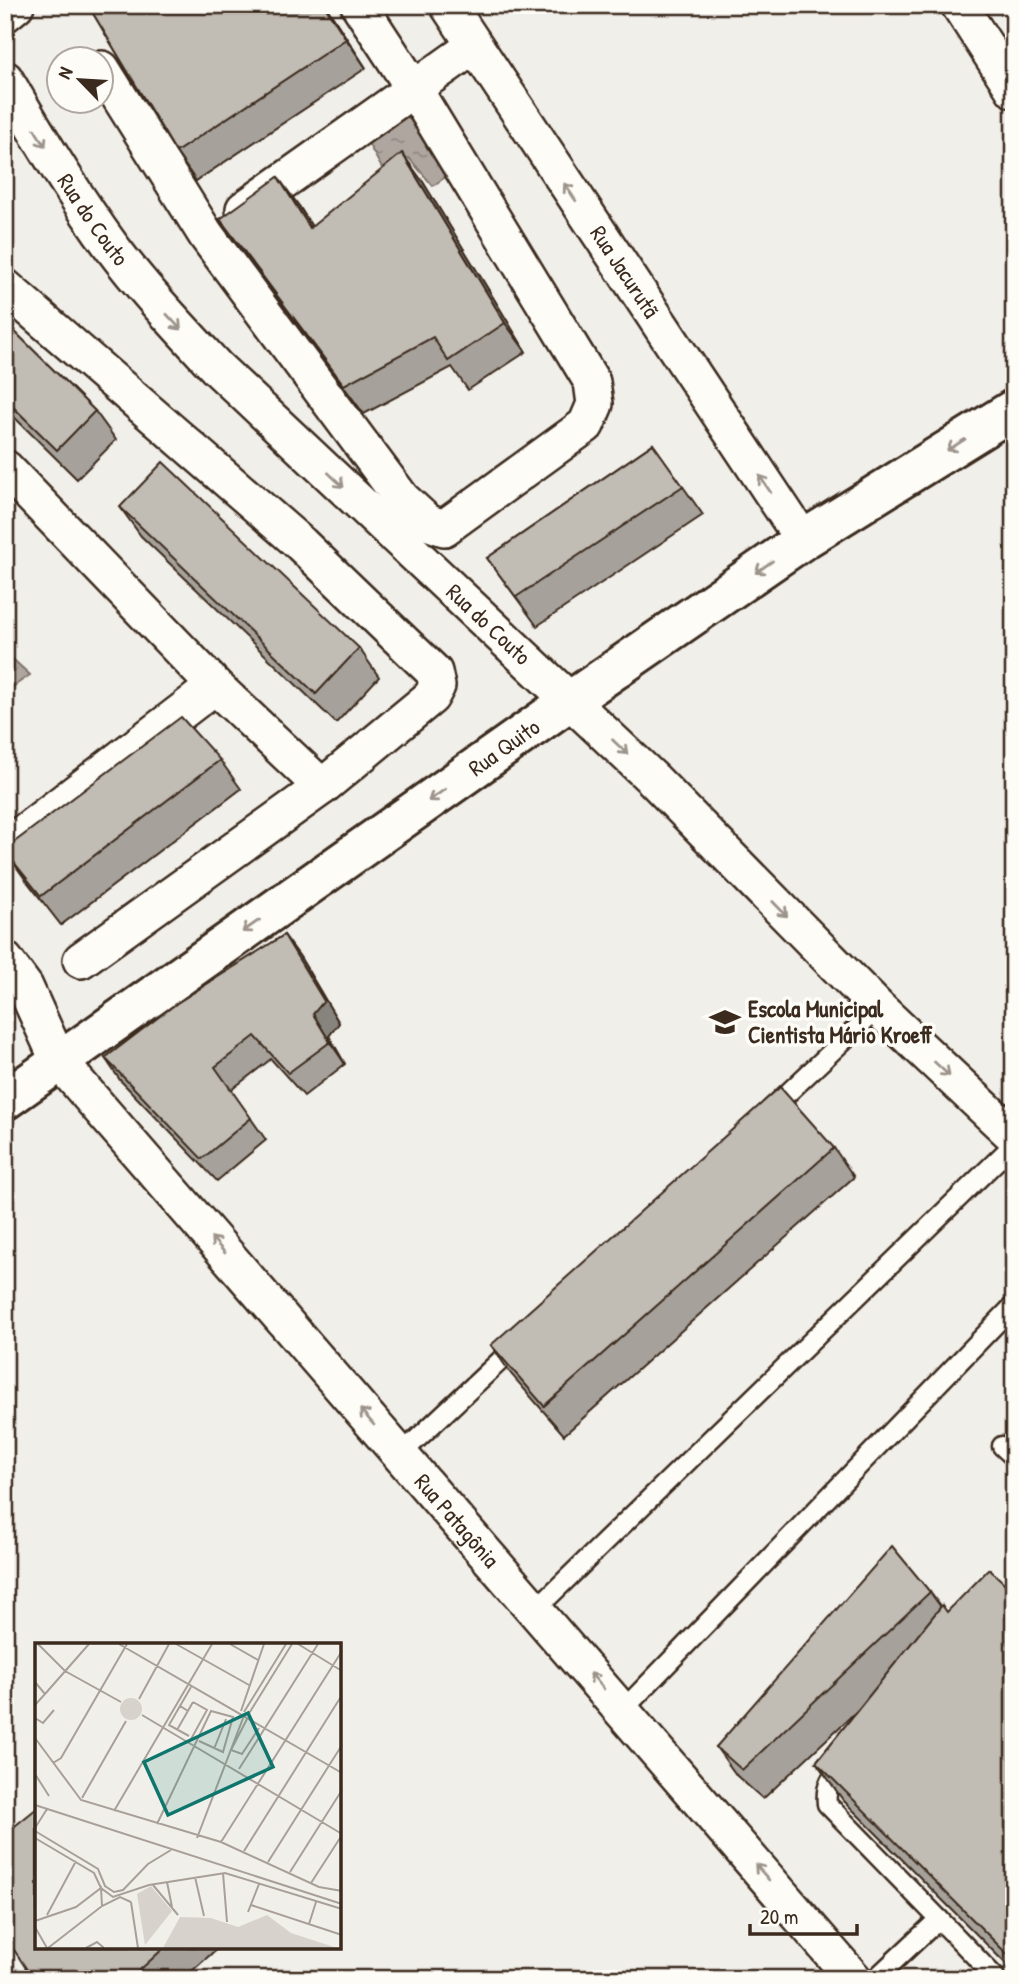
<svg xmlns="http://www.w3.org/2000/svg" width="1019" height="1984" font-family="'Patrick Hand',sans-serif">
  <defs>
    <pattern id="water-ripples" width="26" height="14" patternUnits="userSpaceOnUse" patternTransform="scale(1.75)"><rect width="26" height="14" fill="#aea69f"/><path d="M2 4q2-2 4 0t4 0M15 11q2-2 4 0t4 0" fill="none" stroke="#8f8781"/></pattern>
  </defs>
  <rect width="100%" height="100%" fill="#f1efea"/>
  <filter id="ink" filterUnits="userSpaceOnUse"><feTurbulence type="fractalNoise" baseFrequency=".0143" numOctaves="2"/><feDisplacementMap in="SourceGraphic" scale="14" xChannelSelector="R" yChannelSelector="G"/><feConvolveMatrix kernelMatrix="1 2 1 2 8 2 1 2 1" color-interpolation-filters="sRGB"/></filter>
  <g filter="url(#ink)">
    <!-- water -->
    <g fill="url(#water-ripples)" stroke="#80746b" stroke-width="2">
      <polygon points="403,107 452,172 433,186 409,158 383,170 364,136"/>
      <polygon points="5,652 30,675 5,692"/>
    </g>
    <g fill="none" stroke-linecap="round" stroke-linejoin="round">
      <!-- lane casing -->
      <g stroke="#3b2a1e" stroke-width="23">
        <g id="lane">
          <polyline points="771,1109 878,1008"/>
          <polyline points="1002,1446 1014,1457"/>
          <polyline points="400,1455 517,1345"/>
          <polyline points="535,1610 1014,1144"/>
          <polyline points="622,1711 1014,1305"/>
          <path d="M844 1764C831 1777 825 1785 827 1804L939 1919 875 1979"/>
          <polyline points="939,1919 995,1977"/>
        </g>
      </g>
      <!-- street casing -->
      <g stroke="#3b2a1e" stroke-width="40">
        <g id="street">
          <path id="s1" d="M448 5 803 540"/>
          <polyline points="959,5 1014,90"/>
          <polyline points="5,14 16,5"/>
          <polyline points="102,69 206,235 402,499 427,522 444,528 586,425 595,404 592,382 414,89 359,5"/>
          <path id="s2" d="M5 79C38 136 72 193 111 246 143 289 180 328 216 367L654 780 878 1008 1014 1136"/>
          <polyline points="244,209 474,46"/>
          <polyline points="5,287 301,544 434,672 437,686 431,697 322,787 81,960"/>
          <polyline points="5,468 215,686 322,787"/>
          <polyline points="5,847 215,686"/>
          <path id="s3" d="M5 960 25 987 58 1060 854 1979"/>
        </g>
      </g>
      <!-- secondary casing -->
      <g stroke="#3b2a1e" stroke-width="44">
        <g id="secondary">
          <path id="s4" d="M5 1100 571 700 803 540 1014 409"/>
        </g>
      </g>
      <!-- lane -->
      <use href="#lane" stroke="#fdfcf7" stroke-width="18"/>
      <!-- street -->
      <use href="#street" stroke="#fdfcf7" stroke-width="35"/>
      <!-- secondary -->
      <use href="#secondary" stroke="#fdfcf7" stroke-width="38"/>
    </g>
    <!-- wall -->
    <g fill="#a6a29b" stroke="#3b2a1e" stroke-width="2">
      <polygon points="88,5 325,5 366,68 196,181 176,152"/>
      <polygon points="423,182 526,352 468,390 452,367 364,414 220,219 299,206 312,227"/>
      <polygon points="5,322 95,411 116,440 77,479 5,408"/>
      <polygon points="653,444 703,515 537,626 487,558"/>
      <polygon points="120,507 359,648 379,677 336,723 141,536"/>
      <polygon points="220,760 241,789 61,925 25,879 5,851"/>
      <polygon points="284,935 300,957 339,1023 329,1036 345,1064 304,1096 271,1059 231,1090 266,1140 217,1181 120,1080 105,1058"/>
      <polygon points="834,1148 854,1177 564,1435 511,1374 491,1345"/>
      <polygon points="930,1592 941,1607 947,1612 1014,1592 1014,1972 843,1800 816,1762 862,1706 763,1799 737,1776 716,1747"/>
      <polygon points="37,1947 219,1947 183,1979 33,1979"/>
    </g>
    <!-- shaded-wall -->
    <g fill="#87847e" stroke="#3b2a1e" stroke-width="2">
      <polygon points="324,5 325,5 366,68 346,39"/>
      <polygon points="402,153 423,182 526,352 505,323"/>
      <polygon points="278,177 299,206 331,257 310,228"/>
      <polygon points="284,935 300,957 339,1023 329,1036 345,1064 330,1042 313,1014"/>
    </g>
    <!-- building -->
    <g fill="#c1bcb4" stroke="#3b2a1e" stroke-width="2">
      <polygon points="88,5 324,5 346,39 176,152"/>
      <polygon points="402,153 505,323 448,361 433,337 344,385 220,219 278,177 310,228"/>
      <polygon points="5,322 95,411 57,450 5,399"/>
      <polygon points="653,444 683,486 516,597 487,558"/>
      <polygon points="163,462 359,648 316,694 120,507"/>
      <polygon points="181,717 220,760 41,896 5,851 5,849"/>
      <polygon points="284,935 324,1001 313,1014 330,1042 288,1073 255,1036 215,1067 251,1118 202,1159 105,1058 177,1003"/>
      <polygon points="780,1087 834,1148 544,1406 491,1345"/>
      <polygon points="892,1546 930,1592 742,1770 716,1747"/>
      <polygon points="989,1569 1014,1592 1014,1961 816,1762 942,1605 947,1612"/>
      <polygon points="37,1808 37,1947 165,1947 130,1979 33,1979 5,1936 5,1834"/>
    </g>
    <!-- one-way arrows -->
    <defs><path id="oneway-shaft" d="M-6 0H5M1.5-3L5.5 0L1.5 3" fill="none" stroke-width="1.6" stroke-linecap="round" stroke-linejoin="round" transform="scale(1.75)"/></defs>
    <g stroke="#9c938a">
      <use href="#oneway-shaft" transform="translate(40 138) rotate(58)"/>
      <use href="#oneway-shaft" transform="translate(570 192) rotate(-124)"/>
      <use href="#oneway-shaft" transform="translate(174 322) rotate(47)"/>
      <use href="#oneway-shaft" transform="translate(956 445) rotate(148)"/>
      <use href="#oneway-shaft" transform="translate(336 480) rotate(43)"/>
      <use href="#oneway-shaft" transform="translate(765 484) rotate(-124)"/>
      <use href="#oneway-shaft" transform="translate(764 567) rotate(145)"/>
      <use href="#oneway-shaft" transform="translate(620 747) rotate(44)"/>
      <use href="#oneway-shaft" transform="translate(437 795) rotate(145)"/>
      <use href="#oneway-shaft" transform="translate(780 909) rotate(46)"/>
      <use href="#oneway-shaft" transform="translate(251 926) rotate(145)"/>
      <use href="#oneway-shaft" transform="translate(942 1069) rotate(43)"/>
      <use href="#oneway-shaft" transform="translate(218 1245) rotate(-131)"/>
      <use href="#oneway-shaft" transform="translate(367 1417) rotate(-131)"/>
      <use href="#oneway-shaft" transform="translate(597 1681) rotate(-131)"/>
      <use href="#oneway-shaft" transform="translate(762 1872) rotate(-131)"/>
    </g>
  </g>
  <!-- icons -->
  <defs>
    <g id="school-bare" transform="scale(2.415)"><path d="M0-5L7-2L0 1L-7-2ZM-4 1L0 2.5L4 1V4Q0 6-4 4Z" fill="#3b2a1e" stroke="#fdfcf7" stroke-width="2.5" paint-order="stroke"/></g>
  </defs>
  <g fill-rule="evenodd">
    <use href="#school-bare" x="725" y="1022"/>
  </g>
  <g text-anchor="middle" stroke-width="7" stroke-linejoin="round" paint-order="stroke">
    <!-- street labels -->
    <g font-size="23" fill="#3b2a1e" stroke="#fdfcf7">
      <text dy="8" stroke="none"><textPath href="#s2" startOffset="166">Rua do Couto</textPath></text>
      <text dy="8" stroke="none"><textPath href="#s1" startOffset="320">Rua Jacurutã</textPath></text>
      <text dy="8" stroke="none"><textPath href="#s2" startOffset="733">Rua do Couto</textPath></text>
      <text dy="8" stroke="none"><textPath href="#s4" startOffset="611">Rua Quito</textPath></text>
      <text dy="8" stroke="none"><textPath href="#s3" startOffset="723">Rua Patagônia</textPath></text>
    </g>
    <!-- poi labels -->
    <g font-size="23" font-weight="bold" fill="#3b2a1e" stroke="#fdfcf7" text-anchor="start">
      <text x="748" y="1017">Escola Municipal<tspan x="748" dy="26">Cientista Mário Kroeff</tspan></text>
    </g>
  </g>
  <!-- overview -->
  <g transform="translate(35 1643)">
    <rect width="306" height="306" fill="#f1efea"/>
    <path d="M85 66a11 11 0 1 1 22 0a11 11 0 1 1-22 0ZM116 243 137 268 110 302 102 251Z" fill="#d7d2cc"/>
    <path d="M232 272 256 290 302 305H128L145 274 176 275 203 284Z" fill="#d7d2cc"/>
    <path fill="none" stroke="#a8a098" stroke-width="2" d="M3 1 30 28 86 59M84 1 307 130M141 1 214 42M195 1 223 17M263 1 307 28M0 39 10 51 0 62M10 51 54 1M104 56 134 1M145 63 156 44M153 68 145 63 134 82 154 93M206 68 229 1M209 69 251 1M107 72 307 191M213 72 257 1M0 75 8 80 19 67M212 76 196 107 207 111 224 85M142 87 158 59M0 95 46 157 186 199 284 244 307 248M155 98 172 67 158 59M179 106 191 76M18 120 26 115 92 1M204 126 283 1M0 131 14 153M47 155 91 78M0 162 307 261M79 168 177 1M122 181 176 68 198 74 188 109 164 98M0 185 12 166M0 188 63 226 70 243 79 249 88 247 113 221 136 207M0 195 59 230 66 245 78 254 114 242 190 230 307 266M162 195 210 70M186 199 307 8M209 208 307 52M233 219 307 102M255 229 307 147M188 230 192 279M160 234 169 273M132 239 137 264M276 240 307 192M118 242 143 272M96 259 103 305M216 262 307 292M213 269 224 241M12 272 41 218M0 278 41 264 66 245 67 263M274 281 281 259M0 284 12 305M13 305 67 263 85 254 96 259M51 305 62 299 69 305"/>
    <path fill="#0f766e" fill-opacity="0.15" stroke="#0f766e" stroke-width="3.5" d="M213 70 238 124 133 172 109 119Z"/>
    <rect width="306" height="306" fill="none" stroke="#3b2a1e" stroke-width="3.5"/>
  </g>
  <!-- margin -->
  <rect width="1019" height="1984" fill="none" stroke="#fdfcf7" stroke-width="28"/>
  <rect x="14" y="14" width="991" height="1956" fill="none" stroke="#3b2a1e" stroke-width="2.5" filter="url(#ink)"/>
  <!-- north arrow -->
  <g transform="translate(80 80) rotate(295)"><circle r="33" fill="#fdfcf7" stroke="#afa8a0" stroke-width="2"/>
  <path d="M0-5L12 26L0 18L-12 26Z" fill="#3b2a1e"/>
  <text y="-10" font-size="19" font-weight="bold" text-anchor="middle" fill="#3b2a1e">N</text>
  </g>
  <!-- scale -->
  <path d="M750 1924v10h107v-10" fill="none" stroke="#3b2a1e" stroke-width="3.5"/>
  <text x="760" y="1924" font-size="21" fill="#3b2a1e" stroke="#fdfcf7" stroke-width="5" paint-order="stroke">20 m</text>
</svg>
